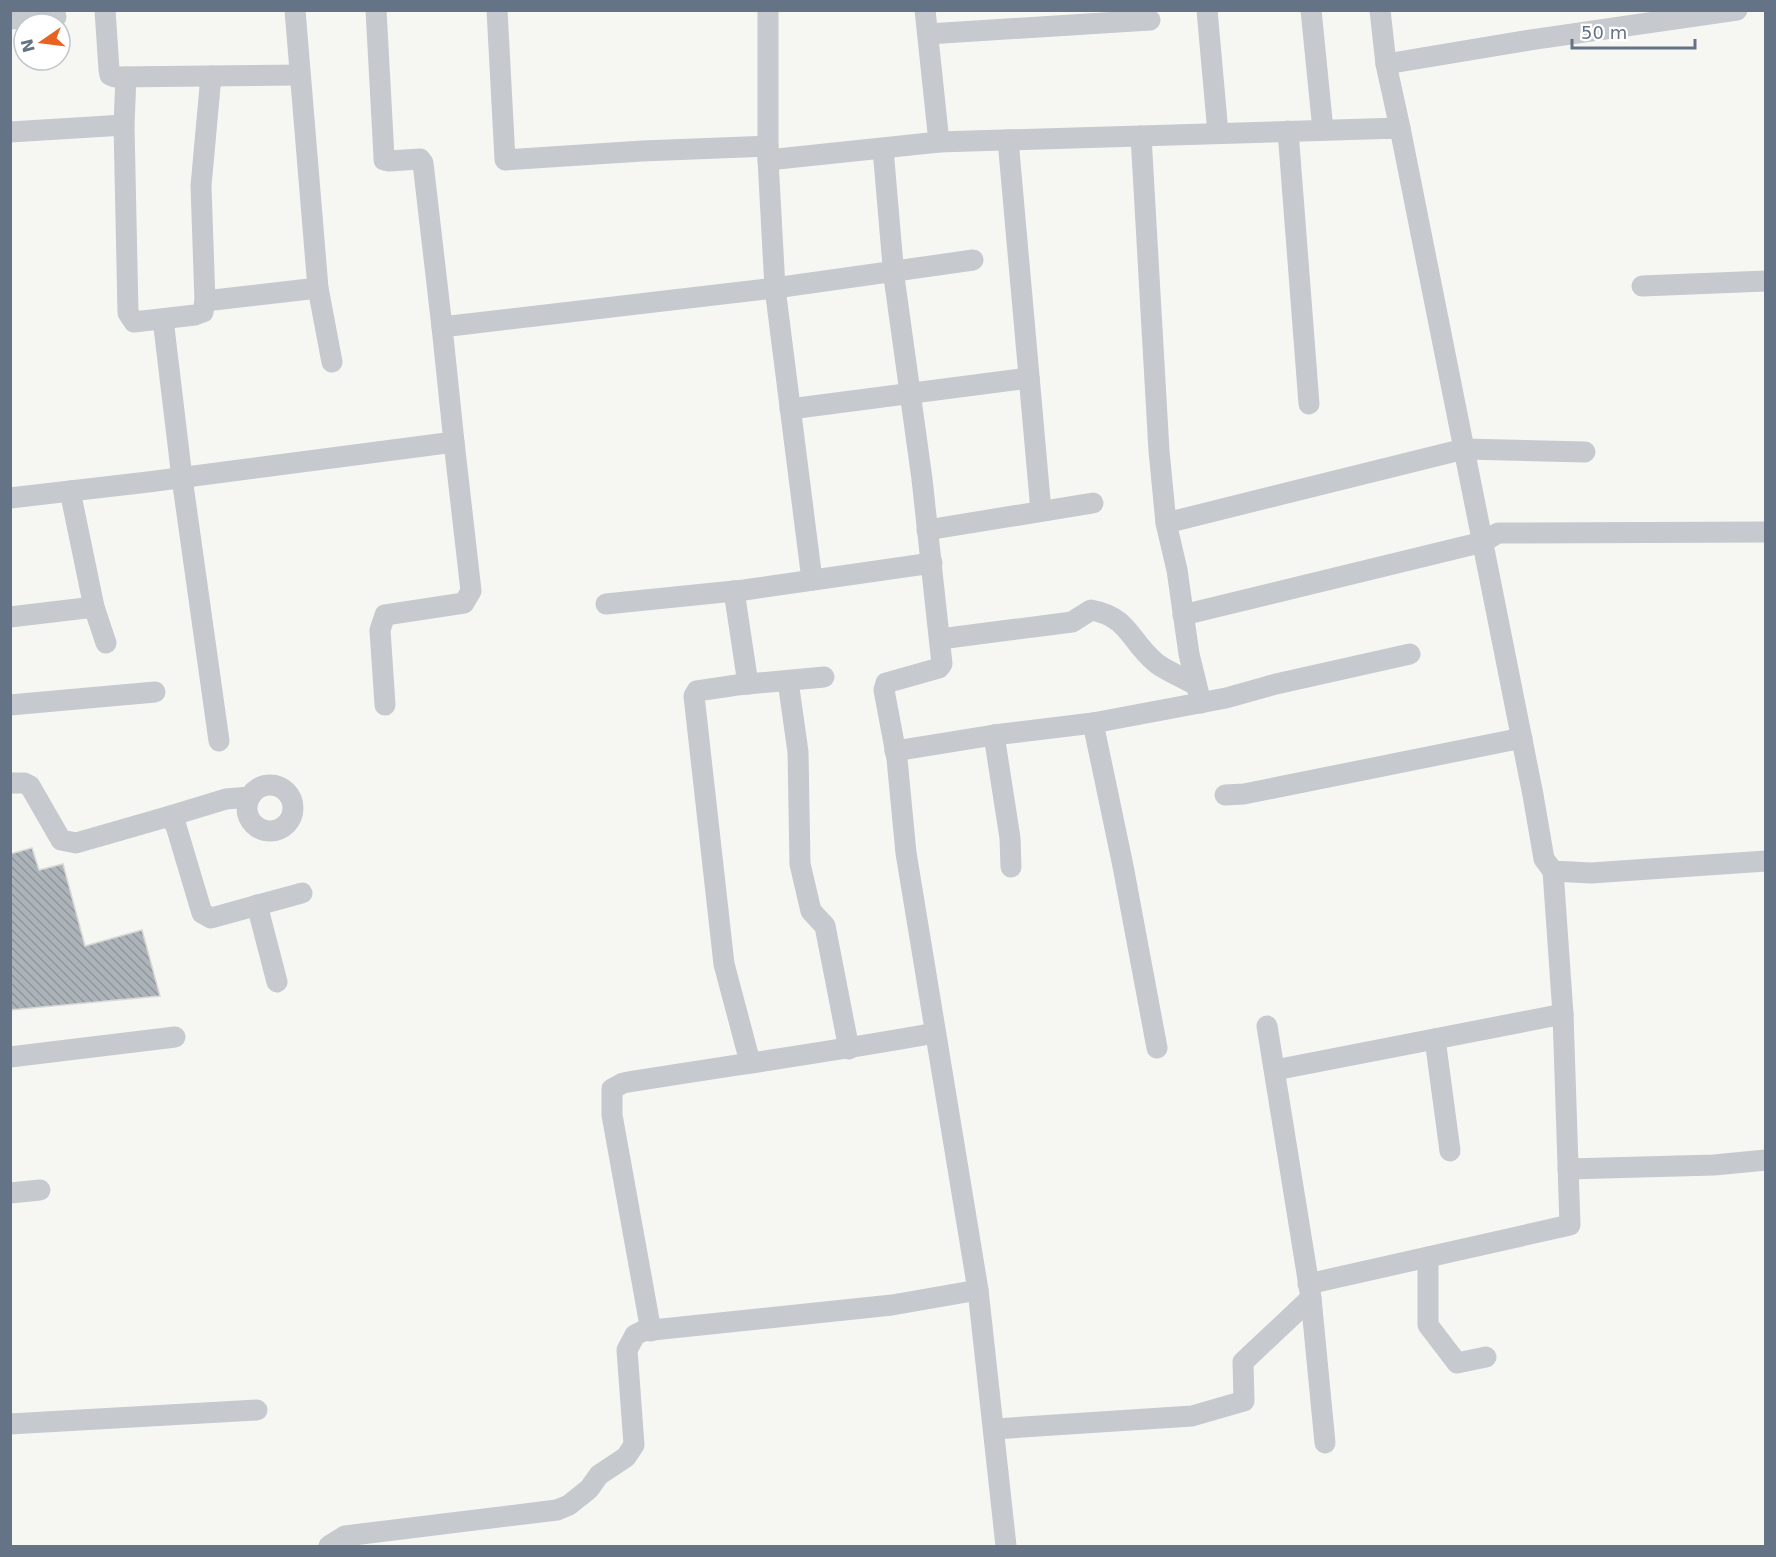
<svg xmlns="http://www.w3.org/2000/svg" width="1776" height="1557" font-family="'DejaVu Sans',sans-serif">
  <defs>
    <pattern id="building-back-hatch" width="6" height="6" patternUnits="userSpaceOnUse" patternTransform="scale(1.5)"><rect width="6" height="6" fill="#acb3b9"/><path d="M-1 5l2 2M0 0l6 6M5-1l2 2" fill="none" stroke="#90969c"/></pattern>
  </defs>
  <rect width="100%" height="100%" fill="#f6f7f3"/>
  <!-- building -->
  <polygon fill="url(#building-back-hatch)" stroke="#d8d8d6" stroke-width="1.5" points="32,848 39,870 63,864 85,946 142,930 160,996 10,1010 10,854"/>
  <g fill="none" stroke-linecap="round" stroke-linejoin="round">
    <!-- minor -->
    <g stroke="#c6c9cd" stroke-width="21">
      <polyline points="105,10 109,70 110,75 115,77 300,75"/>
      <polyline points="295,10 318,288 332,362"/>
      <polyline points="376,10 384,157 384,160 389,161 420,159 423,163 442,327"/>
      <polyline points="497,10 505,160 642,151 768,146"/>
      <polyline points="768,10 768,160 775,288 812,580"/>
      <polyline points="925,10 939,142"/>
      <polyline points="1207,10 1218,133"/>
      <polyline points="1311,10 1323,130"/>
      <polyline points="1380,10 1386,64 1400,128"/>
      <polyline points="10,19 56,17"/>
      <polyline points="928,34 1150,20"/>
      <polyline points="1386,64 1530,40 1737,10"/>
      <polyline points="126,77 124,125 128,313 134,322 195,315 203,312 205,301 201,186 211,76"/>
      <polyline points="1288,131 1309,404"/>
      <polyline points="10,132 124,125"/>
      <polyline points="1141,136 1159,451 1166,523 1177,570 1189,654 1201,703"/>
      <polyline points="1008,140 1041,511"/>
      <polyline points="883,149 894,277 922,479 942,664 939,668 886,683 884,690 897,759 906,853 978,1290 1006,1546"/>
      <polyline points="768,160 939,142 1400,128 1533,795 1544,859 1553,871 1591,873 1766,861"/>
      <polyline points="1642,286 1766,281"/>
      <polyline points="205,301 318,288"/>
      <polyline points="163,319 182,478 219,741"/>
      <polyline points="790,409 1029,378"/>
      <polyline points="70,491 94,607 106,643"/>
      <polyline points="10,498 148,482 454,442 442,327 775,288 973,260"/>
      <polyline points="1166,523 1464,449 1585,452"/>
      <polyline points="927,530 1093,503"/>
      <polyline points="734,591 748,684"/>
      <polyline points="606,604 744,590 932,563"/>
      <polyline points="1183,615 1483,542 1498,533 1766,532"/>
      <polyline points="10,617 94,607"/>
      <path d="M940 639 1072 622 1091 610C1129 617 1129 640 1155 662 1162 669 1186 679 1196 685"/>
      <polyline points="788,681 798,752 800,864 811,911 825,926 849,1049"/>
      <polyline points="10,705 155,692"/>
      <polyline points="385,705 380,630 385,615 464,603 471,591 454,442"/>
      <polyline points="1093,723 1226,698 1276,684 1410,654"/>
      <polyline points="994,735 1010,838 1011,867"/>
      <polyline points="895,751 994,735 1093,723 1123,866 1157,1048"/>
      <polyline points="10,783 24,783 30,786 61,840 76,843 170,816 176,826 202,913 211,918 302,893"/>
      <circle cx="270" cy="808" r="23"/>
      <polyline points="1225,795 1244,794 1522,738"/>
      <polyline points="170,816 226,799 250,797"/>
      <polyline points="257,905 277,982"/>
      <polyline points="1435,1039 1450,1151"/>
      <polyline points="10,1057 175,1037"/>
      <polyline points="750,1062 724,964 694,696 697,691 737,685 824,677"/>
      <polyline points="1275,1070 1563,1014"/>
      <polyline points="1568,1169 1714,1165 1766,1160"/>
      <polyline points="10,1193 40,1190"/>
      <polyline points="1428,1257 1428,1325 1457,1363 1486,1357"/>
      <polyline points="1308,1284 1570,1225 1563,1014 1553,871"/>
      <polyline points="1311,1298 1325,1443"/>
      <path d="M651 1331 612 1115V1089L623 1083C727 1066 831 1052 935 1033"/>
      <polyline points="10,1424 257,1410"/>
      <polyline points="994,1429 1192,1416 1244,1401 1243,1362 1311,1298 1267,1026"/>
      <polyline points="329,1546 345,1536 557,1510 569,1505 589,1489 599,1475 626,1457 634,1445 627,1350 635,1335 643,1331 892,1305 978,1290"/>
    </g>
  </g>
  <!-- border -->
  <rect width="1776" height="1557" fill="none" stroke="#647385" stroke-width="24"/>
  <!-- north arrow -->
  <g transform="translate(42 42) rotate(256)"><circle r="28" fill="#ffffff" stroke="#c1c7ce" stroke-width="1.5"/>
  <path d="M0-4.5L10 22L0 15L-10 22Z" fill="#e86221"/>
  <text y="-9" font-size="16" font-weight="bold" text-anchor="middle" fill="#647385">N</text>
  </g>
  <!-- scale -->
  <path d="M1572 39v9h123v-9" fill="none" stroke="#647385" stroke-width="3"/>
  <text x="1581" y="39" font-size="18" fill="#647385" stroke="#ffffff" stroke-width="4.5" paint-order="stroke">50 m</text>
</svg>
